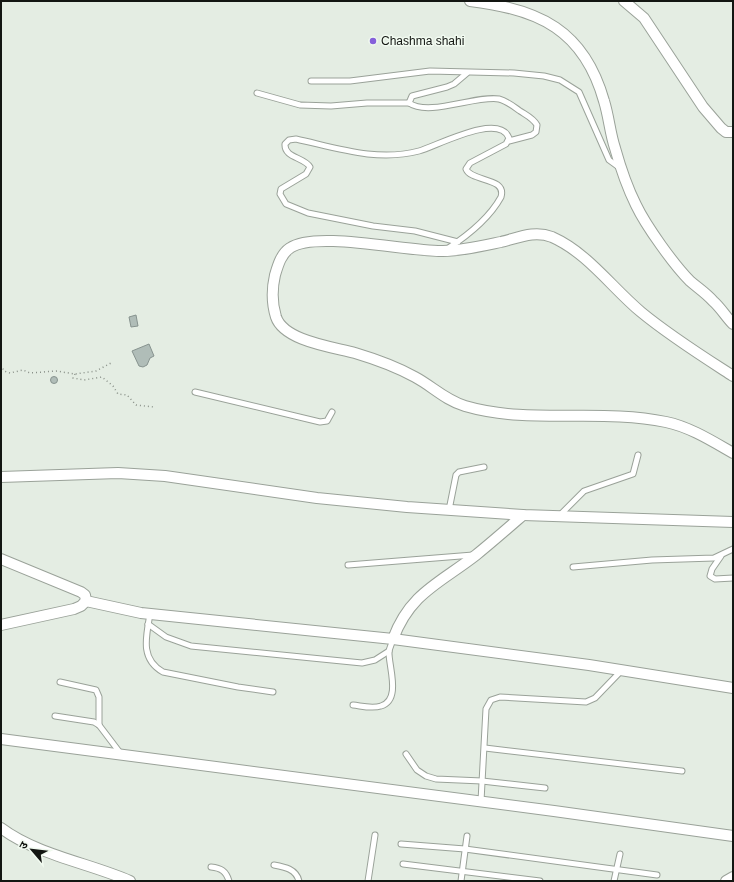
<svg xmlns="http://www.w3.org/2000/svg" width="734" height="882" font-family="Arial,'Noto Sans Devanagari',sans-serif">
  <rect width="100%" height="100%" fill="#e4ede3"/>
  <!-- building -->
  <g fill="#b0bdb8" stroke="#87938f">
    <polygon points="136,315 138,326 131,327 129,317"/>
    <polygon points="149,344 154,356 150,358 147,365 143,367 139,366 132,351"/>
    <circle cx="54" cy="380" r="3.5"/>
  </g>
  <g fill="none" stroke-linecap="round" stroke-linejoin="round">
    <!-- lane casing -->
    <g stroke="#9aa299" stroke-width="7">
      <g id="lane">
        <path d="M467 73 454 84 447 87 412 96 409 103C429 117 476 95 499 99 507 101 513 106 520 111 526 115 533 118 537 125L536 132 532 135 509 141"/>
        <polyline points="311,81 350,81 430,71 514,73 544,76 560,80 579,92 609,160 620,168"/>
        <polyline points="257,93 300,105 331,106 367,103 409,103"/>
        <path d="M447 249C467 236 489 219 501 197 507 177 471 182 466 169L470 163 506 144 509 138C499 112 437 146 419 151 377 162 337 148 296 139L289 140 285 144C284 158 304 157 310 167L306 174 281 189 280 194 286 204 308 213 373 226 415 231 458 242"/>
        <polyline points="195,392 320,422 327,421 332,412"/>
        <polyline points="449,510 456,475 459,472 484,467"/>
        <polyline points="560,515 584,491 633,474 638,455"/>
        <polyline points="721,556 712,569 710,576 715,579 733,578"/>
        <polyline points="348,565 473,555"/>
        <polyline points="573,567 652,560 714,558 733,549"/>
        <path d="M150 614C146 637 140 659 163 672L238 687 273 692"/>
        <polyline points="148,624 166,637 191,646 362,663 375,660 389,651"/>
        <polyline points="60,682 96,690 99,697 99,725"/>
        <path d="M353 705C362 706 372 709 381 706 402 700 388 665 389 651 390 647 392 643 393 639"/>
        <polyline points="55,716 94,722 99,725 121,754"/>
        <polyline points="485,748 682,771"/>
        <polyline points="406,754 417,770 426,776 436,779 482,781 545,788"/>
        <polyline points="481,801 486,709 491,700 500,697 586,702 595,698 622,670"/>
        <polyline points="401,844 465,849 657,875"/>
        <polyline points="403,864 540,881"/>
        <path d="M274 865C285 867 296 869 299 881"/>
        <path d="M211 867C221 868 226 871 229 881"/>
        <polyline points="368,881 375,835"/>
        <polyline points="461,881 467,836"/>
        <polyline points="614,881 620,854"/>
      </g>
    </g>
    <!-- street casing -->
    <g stroke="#9aa299" stroke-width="12">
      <g id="street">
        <path d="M470 1C539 9 584 30 604 101 609 117 610 133 615 148 620 166 628 189 636 205 646 226 674 265 690 281 698 288 706 293 713 301 721 308 726 317 733 324"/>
        <polyline points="624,1 644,18 703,107 721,128 726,132 733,132"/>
        <path d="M733 376C702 356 670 336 641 312 612 288 588 253 552 237 534 230 518 238 501 242 482 246 461 251 443 251 409 252 315 230 290 248 281 254 278 265 275 275 272 288 272 304 276 317 284 341 333 347 355 353 375 359 397 367 415 377 432 386 445 400 465 406 530 425 600 408 666 422 690 427 712 441 733 453"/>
        <polyline points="1,477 118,473 165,476 317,498 407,507 523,515 733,522"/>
        <polyline points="1,559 81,592 85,595 86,601"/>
        <path d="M86 601 141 613 393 639C410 593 440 583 476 555 492 542 508 528 523 515"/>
        <polyline points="1,625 74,609 81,606 86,601"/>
        <polyline points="393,639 589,665 733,688"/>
        <polyline points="1,739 554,811 733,836"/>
        <path d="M1 828C37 855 89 863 130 881"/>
        <polyline points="726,881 733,877"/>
      </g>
    </g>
    <!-- path -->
    <g stroke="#8a9189" stroke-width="1.5" stroke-dasharray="1 3" stroke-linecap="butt">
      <polyline points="1,365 4,371 10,373 23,370 30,373 56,371 75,374 96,371 111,363"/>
      <polyline points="75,374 73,378 84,380 102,377 113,386 118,394 127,395 136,405 154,407"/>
    </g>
    <!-- lane -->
    <use href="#lane" stroke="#fff" stroke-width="5"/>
    <!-- street -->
    <use href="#street" stroke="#fff" stroke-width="10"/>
  </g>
  <!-- markers -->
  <circle fill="#8560da" stroke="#f1faf0" stroke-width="1.5" cx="373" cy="41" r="4"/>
  <g text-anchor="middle" stroke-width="3" stroke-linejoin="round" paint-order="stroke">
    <!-- poi labels -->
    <g font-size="12" fill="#131612" stroke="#f1faf0" text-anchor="start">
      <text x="381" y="45">Chashma shahi</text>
    </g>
  </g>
  <!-- border -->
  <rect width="734" height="882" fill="none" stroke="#131612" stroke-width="4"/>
  <!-- north arrow -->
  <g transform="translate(32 850) rotate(298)" stroke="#f1faf0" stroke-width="3" paint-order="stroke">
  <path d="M0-3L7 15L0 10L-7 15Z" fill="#131612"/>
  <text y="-6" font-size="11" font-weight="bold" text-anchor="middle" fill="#131612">उ</text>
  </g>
</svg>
